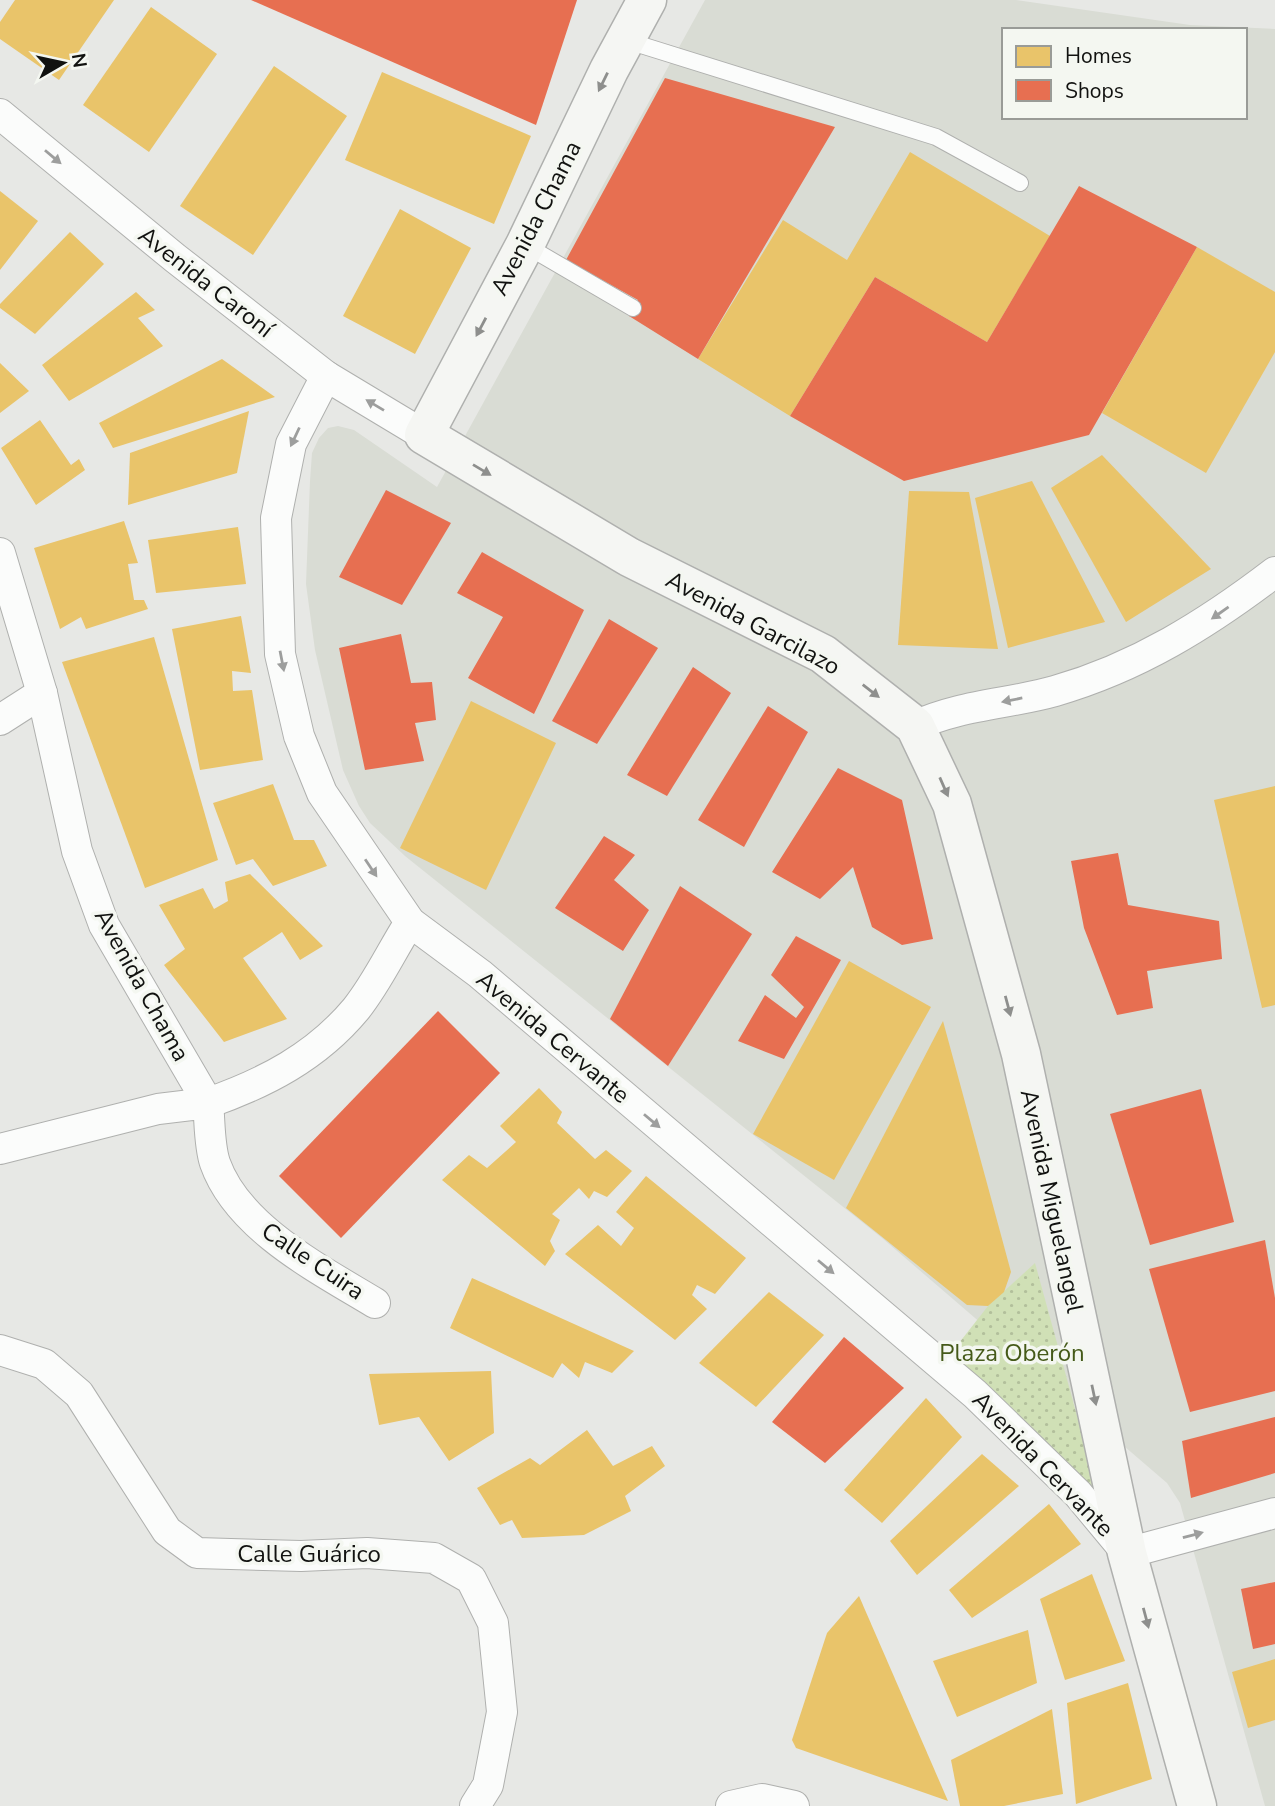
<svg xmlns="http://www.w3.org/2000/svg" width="1275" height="1806" font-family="'Nunito Sans',sans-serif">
  <defs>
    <pattern id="park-dots" width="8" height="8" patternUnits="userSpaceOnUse" patternTransform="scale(1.75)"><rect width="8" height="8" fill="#d0e0b6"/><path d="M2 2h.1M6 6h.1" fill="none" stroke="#b2bf9b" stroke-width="1.8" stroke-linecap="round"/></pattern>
  </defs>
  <rect width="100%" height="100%" fill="#e7e8e5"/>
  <!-- built -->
  <path fill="#d9dcd4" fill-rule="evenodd" d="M705 0H1016L1190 25 1275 29V1806H1265L1180 1503 1167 1483 882 1238 405 856 370 823 359 806 343 770 315 650 306 584 310 481 312 453 319 438 328 428 338 426 354 430 437 487ZM1004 30H1245V117H1004Z"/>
  <!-- park -->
  <polygon fill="url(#park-dots)" points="1035,1263 1098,1492 1081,1480 948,1357 988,1306"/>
  <!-- homes -->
  <g fill="#e9c46a">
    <polygon points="15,0 114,0 59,80 0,39 0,22"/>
    <polygon points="151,7 217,54 149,152 83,105"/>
    <polygon points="274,66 347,116 253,255 180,206"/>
    <polygon points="382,72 531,136 494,224 345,160"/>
    <polygon points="910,152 1050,236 987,342 875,277 790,416 698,359 783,220 847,260"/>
    <polygon points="0,191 38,221 0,270"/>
    <polygon points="400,209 471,248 415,354 343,316"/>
    <polygon points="70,232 104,264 35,334 0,308 0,304"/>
    <polygon points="1197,247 1275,292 1275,352 1206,473 1102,413"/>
    <polygon points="136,292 155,310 138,318 163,346 69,401 42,365"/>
    <polygon points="222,359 275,397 113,448 99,423"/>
    <polygon points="0,363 29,391 0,413"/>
    <polygon points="249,411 237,473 128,505 130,453"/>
    <polygon points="40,420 71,465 79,459 85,470 36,505 1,448"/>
    <polygon points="1102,455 1211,569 1126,622 1051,488"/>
    <polygon points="1032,481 1105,622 1008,648 975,498"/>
    <polygon points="909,491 969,492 998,649 898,645"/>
    <polygon points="124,521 138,563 128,564 134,600 144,600 148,609 86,629 81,617 60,629 34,548"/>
    <polygon points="238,527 246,584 156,593 148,540"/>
    <polygon points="241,616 251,673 232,671 233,691 252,690 263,760 200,770 172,629"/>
    <polygon points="154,637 218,860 145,888 62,662"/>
    <polygon points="471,701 556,743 486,890 400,848"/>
    <polygon points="273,784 294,840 314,840 327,866 273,886 253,859 236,865 213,803"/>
    <polygon points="1275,786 1275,1005 1262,1008 1214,800"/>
    <polygon points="250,874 323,946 300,960 282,932 243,958 287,1019 224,1042 164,965 185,949 159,905 203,888 214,909 228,901 225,882"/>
    <polygon points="849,961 931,1007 834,1180 753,1134"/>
    <polygon points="943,1021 1011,1272 1004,1292 988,1306 967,1305 846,1208"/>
    <polygon points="539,1088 562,1112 557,1123 595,1159 606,1150 632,1171 607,1197 594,1191 589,1199 579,1188 552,1214 560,1220 550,1241 555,1251 545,1266 442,1180 469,1155 487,1168 516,1142 500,1126"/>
    <polygon points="646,1176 746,1258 715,1294 697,1285 692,1295 707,1309 675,1340 565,1254 598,1225 621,1246 634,1228 616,1212"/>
    <polygon points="472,1278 634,1351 612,1373 585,1362 579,1378 562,1363 553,1378 450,1328"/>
    <polygon points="769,1292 824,1335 756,1407 699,1363"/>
    <polygon points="491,1371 494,1433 449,1461 419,1417 379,1425 369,1374"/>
    <polygon points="926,1398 962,1437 882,1523 844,1490"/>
    <polygon points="587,1430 613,1466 652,1446 665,1466 625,1496 631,1511 584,1535 522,1538 512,1520 500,1525 477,1488 530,1458 540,1465"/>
    <polygon points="982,1454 1019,1486 917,1575 890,1541"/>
    <polygon points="1049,1504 1081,1544 972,1618 949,1590"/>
    <polygon points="1092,1574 1125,1661 1065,1680 1040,1599"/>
    <polygon points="859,1596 948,1801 796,1748 792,1740 827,1633"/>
    <polygon points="1028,1630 1037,1683 957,1717 933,1661"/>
    <polygon points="1275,1659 1275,1720 1248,1728 1232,1672"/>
    <polygon points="1128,1683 1152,1779 1076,1804 1067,1703"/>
    <polygon points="1052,1709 1063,1794 1004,1806 960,1806 951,1760"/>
  </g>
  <!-- shops -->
  <g fill="#e76f51">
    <polygon points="251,0 577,0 536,125"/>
    <polygon points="665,78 835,127 698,359 629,316 638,300 566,260"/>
    <polygon points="1079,186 1197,247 1089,435 904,481 790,416 875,277 987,342"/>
    <polygon points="386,490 451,523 402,605 339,577"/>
    <polygon points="482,552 584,610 534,714 468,678 503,617 457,593"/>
    <polygon points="609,619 658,648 597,744 552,721"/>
    <polygon points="401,634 411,683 432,682 436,720 415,723 424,761 365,770 339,648"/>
    <polygon points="693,667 731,693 667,796 627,775"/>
    <polygon points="768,706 808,732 744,847 698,820"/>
    <polygon points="838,768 902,800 933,939 902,945 872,927 853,867 820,899 772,872"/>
    <polygon points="604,836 635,855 614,880 649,910 623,951 555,908"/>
    <polygon points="1118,853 1128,905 1219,921 1222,959 1147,971 1153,1008 1117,1015 1084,928 1071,861"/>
    <polygon points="680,886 752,934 668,1066 610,1019"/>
    <polygon points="796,936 841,960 784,1059 738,1041 765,995 796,1018 804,1007 771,975"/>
    <polygon points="438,1011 500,1073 341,1238 279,1176"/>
    <polygon points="1201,1089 1234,1222 1150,1245 1110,1114"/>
    <polygon points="1265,1240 1275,1298 1275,1391 1190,1412 1149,1269"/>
    <polygon points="844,1337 904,1388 825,1463 772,1422"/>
    <polygon points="1275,1417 1275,1473 1191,1498 1182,1441"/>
    <polygon points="1275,1582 1275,1644 1253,1649 1241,1589"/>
  </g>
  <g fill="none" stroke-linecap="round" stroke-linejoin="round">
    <!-- lane casing -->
    <g stroke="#afb0ae" stroke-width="18">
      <g id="lane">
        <polyline points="625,40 936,137 1020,183"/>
        <polyline points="525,245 633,308"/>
      </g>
    </g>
    <!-- street casing -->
    <g stroke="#afb0ae" stroke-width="32">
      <g id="street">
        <polyline points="0,114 175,258 326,376 424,435"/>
        <polyline points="326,376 291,444 276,518 280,654 299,736 322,793 410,922 480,974 975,1394 1078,1494 1127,1553 1275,1513"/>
        <path d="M0 553 42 693 77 851 104 925 208 1103C265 1083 316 1057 356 1009 377 983 392 950 410 922"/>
        <polyline points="0,720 42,693"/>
        <path d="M915 726C959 705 1009 704 1055 691 1138 667 1207 624 1275 572"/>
        <path d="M0 1149 158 1109 208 1103C210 1122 209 1145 215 1163 238 1228 319 1269 375 1303"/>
        <polyline points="0,1350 44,1364 79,1394 167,1531 197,1553 301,1556 367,1553 434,1558 471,1579 493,1623 502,1712 488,1785 475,1806"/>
        <polyline points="731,1806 762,1799 794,1806"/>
      </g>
    </g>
    <!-- secondary casing -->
    <g stroke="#afb0ae" stroke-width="41">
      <polyline id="secondary" points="647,0 609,70 525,245 424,435 629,557 823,654 915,726 952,804 1021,1054 1127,1553 1197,1806"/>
    </g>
    <!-- lane -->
    <use href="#lane" stroke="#fbfcfb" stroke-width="16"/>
    <!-- street -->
    <use href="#street" stroke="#fbfcfb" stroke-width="30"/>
    <!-- secondary -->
    <use href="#secondary" stroke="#f5f6f3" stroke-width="38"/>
  </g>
  <!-- one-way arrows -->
  <defs><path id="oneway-solid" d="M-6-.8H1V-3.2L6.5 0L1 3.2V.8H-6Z" transform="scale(1.75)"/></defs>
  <g fill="#8e8f8d">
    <use href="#oneway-solid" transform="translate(603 82) rotate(116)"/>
    <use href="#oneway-solid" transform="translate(481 327) rotate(118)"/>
    <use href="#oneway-solid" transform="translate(482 470) rotate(31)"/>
    <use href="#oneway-solid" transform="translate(871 691) rotate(38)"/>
    <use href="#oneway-solid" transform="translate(944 787) rotate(66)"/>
    <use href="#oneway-solid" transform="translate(1008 1006) rotate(75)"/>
    <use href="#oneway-solid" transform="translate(1094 1395) rotate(78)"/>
    <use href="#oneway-solid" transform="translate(1146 1618) rotate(75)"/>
  </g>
  <g fill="#9d9e9d">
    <use href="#oneway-solid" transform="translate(53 157) rotate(40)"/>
    <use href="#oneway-solid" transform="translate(375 405) rotate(-149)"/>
    <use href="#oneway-solid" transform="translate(295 437) rotate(115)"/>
    <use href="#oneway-solid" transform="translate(1220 613) rotate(145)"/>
    <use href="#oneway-solid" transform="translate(282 661) rotate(79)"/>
    <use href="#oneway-solid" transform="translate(1012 700) rotate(169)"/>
    <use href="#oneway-solid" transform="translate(371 868) rotate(56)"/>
    <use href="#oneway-solid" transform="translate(652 1121) rotate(40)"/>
    <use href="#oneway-solid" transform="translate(826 1267) rotate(40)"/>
    <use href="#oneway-solid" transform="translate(1193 1535) rotate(-15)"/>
  </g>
  <g text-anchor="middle" stroke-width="7" stroke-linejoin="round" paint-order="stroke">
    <!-- street labels -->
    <g font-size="24" fill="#111210" stroke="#f4f7f1">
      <text transform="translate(536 218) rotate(-63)" y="8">Avenida Chama</text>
      <text transform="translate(206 282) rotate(38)" y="8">Avenida Caroní</text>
      <text transform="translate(753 623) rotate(28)" y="8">Avenida Garcilazo</text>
      <text transform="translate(142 985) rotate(61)" y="8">Avenida Chama</text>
      <text transform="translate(553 1037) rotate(40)" y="8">Avenida Cervante</text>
      <text transform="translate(1052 1201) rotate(78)" y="8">Avenida Miguelangel</text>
      <text transform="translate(313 1261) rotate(34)" y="8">Calle Cuira</text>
      <text transform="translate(1043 1464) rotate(46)" y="8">Avenida Cervante</text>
      <text x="309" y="1562">Calle Guárico</text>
    </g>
    <!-- park labels -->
    <g font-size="24" fill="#455a19" stroke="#f4f7f1">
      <text x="1012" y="1361">Plaza Oberón</text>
    </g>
  </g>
  <!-- legend -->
  <rect x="1002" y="28" width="245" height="91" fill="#f4f7f1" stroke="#999b97" stroke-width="2"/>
  <rect x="1016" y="46" width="35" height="21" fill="#e9c46a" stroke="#999b97" stroke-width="2"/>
  <text x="1065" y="63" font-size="21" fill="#111210">Homes</text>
  <rect x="1016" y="80" width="35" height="21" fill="#e76f51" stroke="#999b97" stroke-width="2"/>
  <text x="1065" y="98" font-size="21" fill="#111210">Shops</text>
  <!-- north arrow -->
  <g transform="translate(63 63) rotate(81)" stroke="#f4f7f1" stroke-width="5" paint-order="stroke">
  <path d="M0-5L12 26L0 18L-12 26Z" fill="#111210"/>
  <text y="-10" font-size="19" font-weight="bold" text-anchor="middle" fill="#111210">N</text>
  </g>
</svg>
